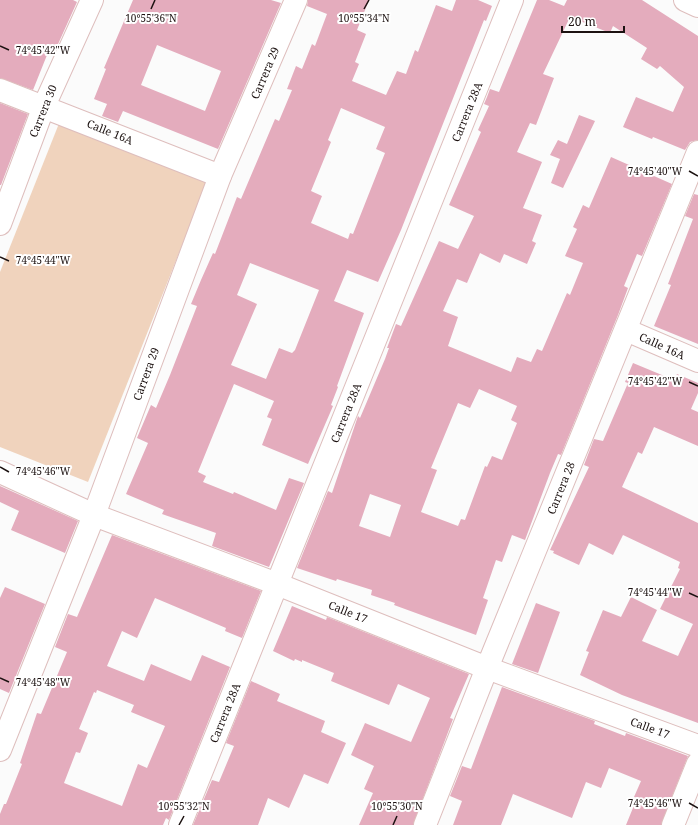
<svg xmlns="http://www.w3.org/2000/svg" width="698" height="825" font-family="'Noto Serif',serif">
  <rect width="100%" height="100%" fill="#fbfbfb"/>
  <!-- green -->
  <polygon fill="#f0d3bd" points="60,121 208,180 88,482 0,447 0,272"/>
  <!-- building -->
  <g fill="#e4acbd" fill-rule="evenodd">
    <polygon points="0,0 73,0 77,2 54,53 49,50 33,90 0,78"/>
    <path d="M133 0H271L281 3 218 149 123 111 118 122 102 116 107 104 94 99 106 69 104 68ZM157 45 221 71 205 111 141 85Z"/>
    <path d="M308 0H369L357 30 366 34 355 62 359 64 352 81 386 95 397 71 406 74 415 50 418 52 436 5 452 11 456 0H478L492 6 486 21 484 20 401 230 378 282 347 270 334 301 364 313 337 386 338 387 331 405 333 406 308 464 262 445 272 419 267 417 274 401 234 384 213 435 198 472 206 476 203 482 233 494 234 492 276 510 289 478 304 483 269 567 212 546 216 533 162 514 164 510 126 494 148 443 137 438 151 405 156 408 170 375 197 306 191 304 201 280 213 253 215 254 237 197 241 199 275 119 279 121 292 90 287 89 296 66 302 69 312 44 315 46 327 14 307 6ZM341 108 385 127 376 149 385 153 353 234 350 233 348 239 311 223 322 196 311 191 331 142 328 140ZM250 263 319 290 295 350 292 353 279 348 266 379 231 365 257 304 237 295Z"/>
    <path d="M537 0H549L564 6 567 0H642L698 36V140L690 142 685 150 653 137 652 139 623 127 636 97 673 112 684 87 660 66 657 69 641 59 647 48 613 26 610 33 570 17 543 74 554 78 546 99 536 125 530 123 517 152 542 162 523 208 542 215 532 241 536 243 527 264 504 254 500 263 480 253 467 283 457 279 443 311 458 317 448 346 511 372 517 357 531 362 537 349 542 351 567 293 570 295 583 263 565 256 577 229 573 227 583 205 589 208 611 157 672 184 642 256 637 254 624 286 628 288 618 315 561 455 558 454 550 473 525 540 512 535 502 562 496 560 483 598 488 600 476 635 394 605 395 603 371 595 372 590 337 579 336 581 297 568 328 491 332 493 357 419 358 416 360 418 385 359 389 348H387L396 324 401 326 439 241 458 249 474 216 449 205 481 132 478 130 489 106 484 104 487 97 490 89 499 92ZM479 389 517 406 511 420 517 423 502 460 492 456 487 467 485 466 465 520 461 519 458 526 421 512 437 470 431 468 458 403 470 408ZM370 494 401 505 390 537 359 526Z"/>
    <polygon points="0,103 28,114 1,185 0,185"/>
    <polygon points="579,115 595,121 563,188 551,183 560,159 550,155 558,140 567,144"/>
    <polygon points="694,194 698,195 698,344 654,326 671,285 668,284 693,219 685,216"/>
    <polygon points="633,363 674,380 677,374 698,383 698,393 691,409 698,412 698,446 654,427 642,454 638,452 622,487 698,523 698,723 622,695 580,675 589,652 586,651 603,610 621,617 631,597 657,610 642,641 678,656 693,624 660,609 680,569 678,568 680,562 623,535 613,555 589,543 579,565 553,553 554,551 550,550 589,467 584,465 594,439 603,441 628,383 625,382"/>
    <polygon points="0,486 78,521 65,553 11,530 19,511 0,502"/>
    <path d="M112 535 261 591 242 638 225 631 226 628 155 598 137 638 122 631 107 666 144 681 151 664 191 681 202 655 230 667 169 820 166 818 163 825H0V814L4 804H6L22 764 20 763 37 713 41 714 67 652 55 647 68 614 77 617ZM97 690 134 705 131 712 165 726 147 768 138 764 122 806 64 783 76 752 80 753 88 733 79 729 94 692 96 693Z"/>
    <polygon points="5,587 45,604 9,693 0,689 0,598"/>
    <polygon points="536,603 560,612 538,673 512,664"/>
    <polygon points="292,606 326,620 327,617 469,674 450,718 453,719 413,825 359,825 373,793 364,789 374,766 351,755 365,723 411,742 430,698 398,684 389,705 331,681 334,673 302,660 302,662 295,659 294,661 273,651"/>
    <polygon points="251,681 280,694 277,701 325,721 321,732 346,743 328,784 304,774 289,808 268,798 258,825 193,825 212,780 219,782 234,746 226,743"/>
    <polygon points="502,687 595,721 594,724 625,736 626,733 688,756 661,825 626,825 637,798 634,797 641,781 609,768 601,788 586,782 572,818 513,794 501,825 453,825 462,801 450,796 462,766 471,769"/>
  </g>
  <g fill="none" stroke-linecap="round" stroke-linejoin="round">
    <!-- street casing -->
    <g stroke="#debebd" stroke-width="24">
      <g id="street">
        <polyline points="685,0 698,6"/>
        <polyline points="0,90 220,176"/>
        <polyline points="0,224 44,106 92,0"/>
        <polyline points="626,330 698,361"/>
        <polyline points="0,472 94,515 277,584 487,668 698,746"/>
        <polyline points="0,750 94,515 220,176 296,0"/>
        <polyline points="180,825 512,0"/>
        <polyline points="425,825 487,668 698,152"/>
        <polyline points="673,825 698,763"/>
      </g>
    </g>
    <!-- street -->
    <use href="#street" stroke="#fff" stroke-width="22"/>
  </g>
  <!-- ticks -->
  <path fill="none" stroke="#1c1211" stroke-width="1.5" d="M151 9 155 0M364 9 369 0M0 46 9 50M689 171 698 176M0 257 9 261M689 382 698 386M0 467 9 472M689 593 698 597M0 678 9 682M689 803 698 808M179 825 184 816M393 825 397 816"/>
  <g text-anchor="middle" stroke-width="4" stroke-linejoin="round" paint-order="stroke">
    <!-- street labels -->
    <g font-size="11" fill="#1c1211" stroke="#fff">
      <text transform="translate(265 73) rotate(-67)" y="4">Carrera 29</text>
      <text transform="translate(43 111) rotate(-68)" y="4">Carrera 30</text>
      <text transform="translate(467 112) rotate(-68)" y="4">Carrera 28A</text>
      <text transform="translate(110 132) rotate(22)" y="4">Calle 16A</text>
      <text transform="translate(662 346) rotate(24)" y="4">Calle 16A</text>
      <text transform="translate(146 374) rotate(-70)" y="4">Carrera 29</text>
      <text transform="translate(346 413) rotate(-68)" y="4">Carrera 28A</text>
      <text transform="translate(561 488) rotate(-68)" y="4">Carrera 28</text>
      <text transform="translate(348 612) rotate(22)" y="4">Calle 17</text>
      <text transform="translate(225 713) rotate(-68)" y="4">Carrera 28A</text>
      <text transform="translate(650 728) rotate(20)" y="4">Calle 17</text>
    </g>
  </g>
  <g font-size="10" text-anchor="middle" fill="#1c1211" stroke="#fff" stroke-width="4" stroke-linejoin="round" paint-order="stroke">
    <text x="151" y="22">10°55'36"N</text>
    <text x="364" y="22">10°55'34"N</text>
    <text x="43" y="54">74°45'42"W</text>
    <text x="655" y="175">74°45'40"W</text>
    <text x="43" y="264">74°45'44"W</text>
    <text x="655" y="385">74°45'42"W</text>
    <text x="43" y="475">74°45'46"W</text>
    <text x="655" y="596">74°45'44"W</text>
    <text x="43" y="686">74°45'48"W</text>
    <text x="655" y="807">74°45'46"W</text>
    <text x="184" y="810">10°55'32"N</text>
    <text x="397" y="810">10°55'30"N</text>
  </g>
  <!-- scale -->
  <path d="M562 26v6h62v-6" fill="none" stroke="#1c1211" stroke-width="2"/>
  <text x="568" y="26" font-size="12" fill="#1c1211" stroke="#ffffff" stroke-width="3" paint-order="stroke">20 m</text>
</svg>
